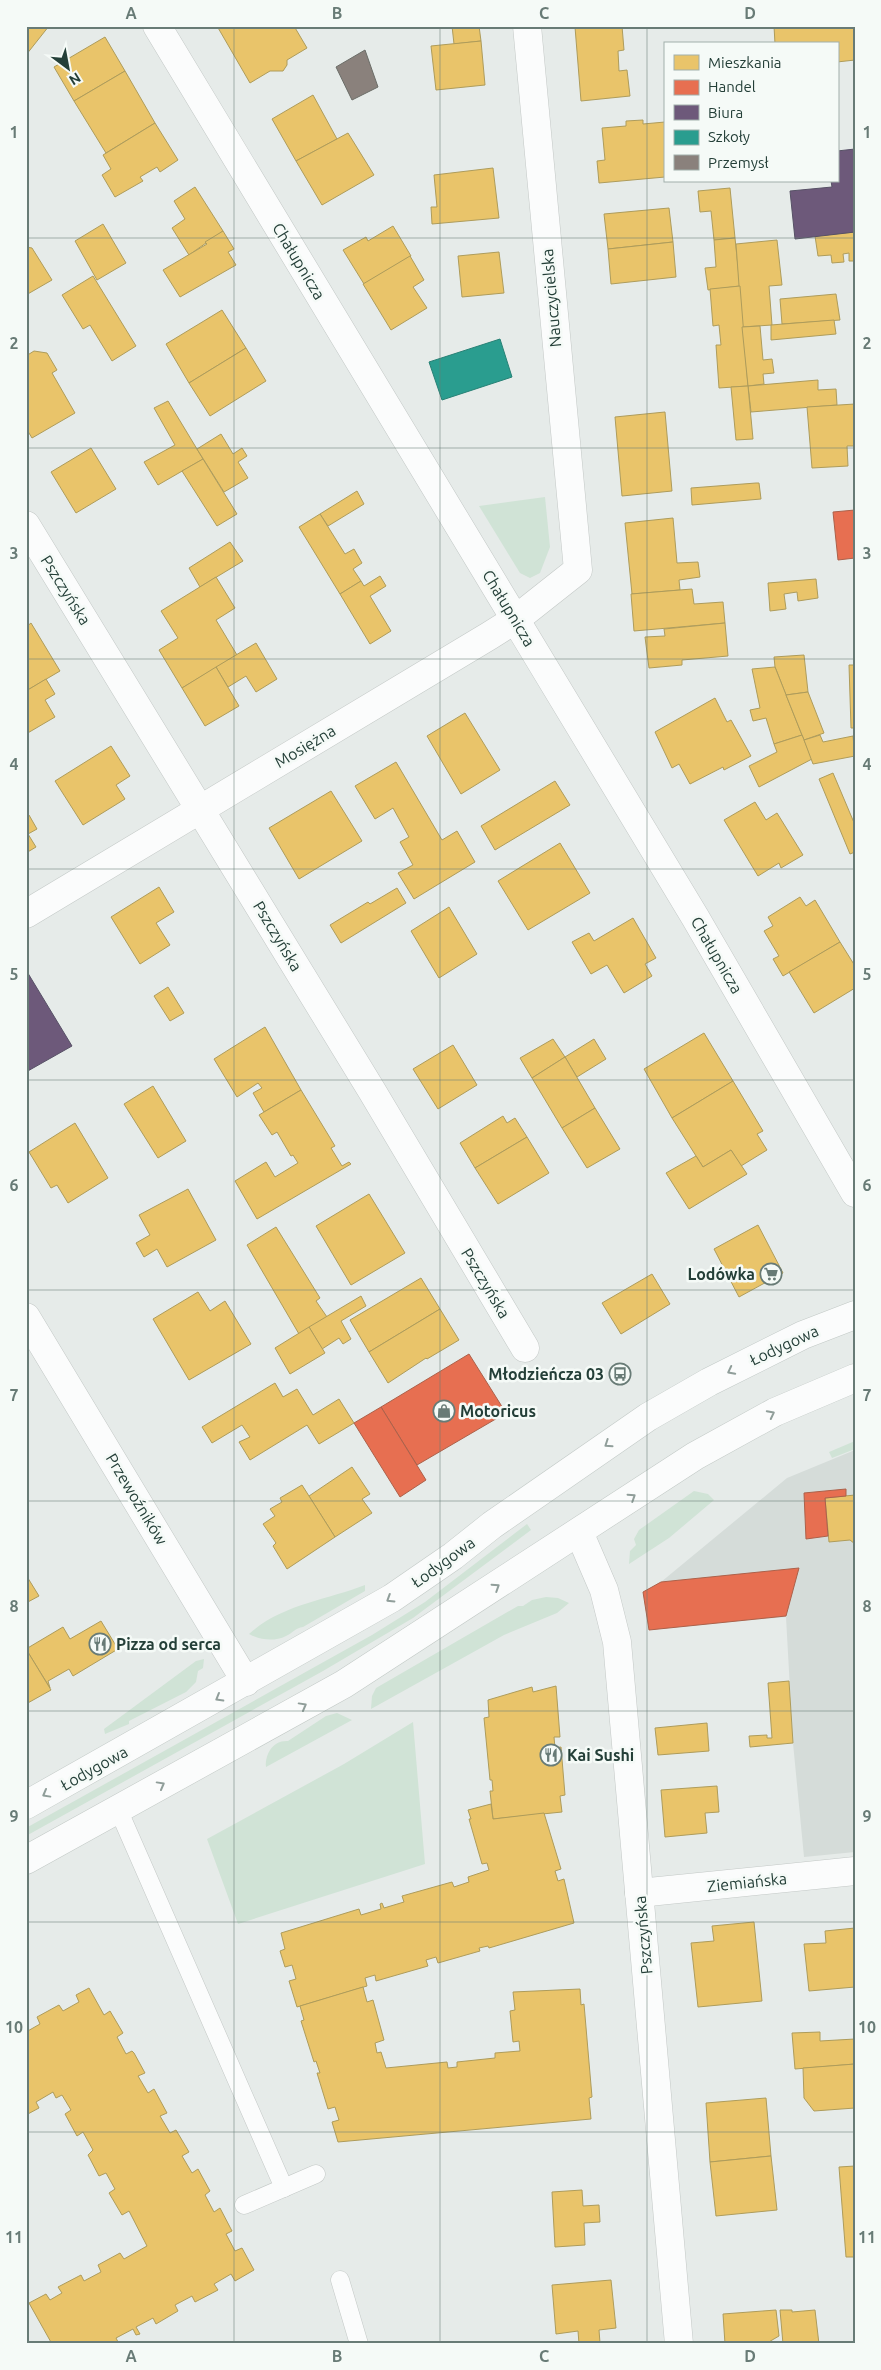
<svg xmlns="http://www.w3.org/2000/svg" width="881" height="2370" font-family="Ubuntu,sans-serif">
  <rect width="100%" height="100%" fill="#e6ebe9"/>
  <!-- built -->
  <polygon fill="#d5dcd9" points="855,1450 855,1852 804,1857 793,1743 786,1617 649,1630 643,1592 661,1582 787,1478"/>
  <!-- green -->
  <g fill="#d0e3d6">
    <polygon points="545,497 550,547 540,573 530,578 520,573 479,506"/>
    <polygon points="855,1441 855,1449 832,1458 829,1452"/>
    <polygon points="694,1491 708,1494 714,1500 669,1538 629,1564 630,1551 636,1545 634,1539 639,1530"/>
    <polygon points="527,1524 531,1530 413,1618 323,1671 26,1836 26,1828 372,1635 425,1602"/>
    <path d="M365 1585V1591L303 1627C295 1628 293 1633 286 1636 274 1642 260 1640 249 1634 282 1604 327 1600 365 1585Z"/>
    <polygon points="546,1597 558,1598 569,1603 557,1613 504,1635 371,1709 372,1696 376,1688 518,1606 523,1606 532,1600"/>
    <polygon points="204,1659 203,1668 198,1671 196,1682 186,1692 129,1721 129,1724 105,1734 104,1729 196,1661"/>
    <path d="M337 1713 352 1720 266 1767C265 1754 273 1740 288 1741L326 1716Z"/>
    <polygon points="413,1722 425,1864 238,1924 207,1839 344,1764"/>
  </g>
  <!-- homes -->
  <g fill="#e9c46a" stroke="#ae9c5b">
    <polygon points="26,26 49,26 26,55"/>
    <polygon points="217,26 294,26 307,48 287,60 287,65 283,71 270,71 250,83"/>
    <polygon points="452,26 479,26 481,41 454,44"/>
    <polygon points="622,26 624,50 618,51 619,71 627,70 630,96 581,101 575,27"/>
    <polygon points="774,26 855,26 855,60 837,62 837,44 775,44"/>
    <polygon points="105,37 125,71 74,101 54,67"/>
    <polygon points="481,41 485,85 436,90 431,46"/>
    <polygon points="125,71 155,123 106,153 74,101"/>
    <polygon points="313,95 337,139 296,161 272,119"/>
    <polygon points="643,120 643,124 665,122 665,177 599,183 597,161 605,160 602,128 626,126 626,121"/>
    <polygon points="155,123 178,160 160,172 157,167 140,177 143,181 115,197 102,175 111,169 103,155"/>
    <polygon points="348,133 374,175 322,205 296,161"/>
    <polygon points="493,168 499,218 432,224 431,207 437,207 434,175"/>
    <polygon points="195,187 223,231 189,255 172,228 185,219 174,201"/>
    <polygon points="730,188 735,238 714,240 711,211 700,212 698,191"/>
    <polygon points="669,208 673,242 608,249 604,214"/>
    <polygon points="103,224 126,263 97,280 75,241"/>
    <polygon points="393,226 411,256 364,284 343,250 366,237 368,241"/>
    <polygon points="223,231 234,249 228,252 236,265 180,297 163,270 207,244 205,242"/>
    <polygon points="855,232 855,261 849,261 849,253 843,254 844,262 832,263 831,255 818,256 815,236"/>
    <polygon points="735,238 740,286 708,290 705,268 716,267 714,240"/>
    <polygon points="777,240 782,285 769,286 772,325 742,327 736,244"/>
    <polygon points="673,242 676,277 611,284 608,249"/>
    <polygon points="26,247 32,248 52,280 26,295"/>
    <polygon points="499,252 504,293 462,297 458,256"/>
    <polygon points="410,256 424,280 413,287 427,308 391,330 363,284"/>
    <polygon points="93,276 136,346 112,361 90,325 83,329 62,295"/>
    <polygon points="740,286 748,386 719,388 716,345 721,345 719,325 713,326 710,289"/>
    <polygon points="836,294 840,320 782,324 780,299"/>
    <polygon points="222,310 246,348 189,383 166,344"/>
    <polygon points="834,320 836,334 771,340 771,325"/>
    <polygon points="760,326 763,360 772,359 774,373 763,374 764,384 748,386 742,327"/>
    <polygon points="246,348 266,381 210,416 189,383"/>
    <polygon points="34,351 47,353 57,370 52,373 75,413 32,438 26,428 26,356"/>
    <polygon points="818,380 818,390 836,389 837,405 751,412 748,386"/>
    <polygon points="748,386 753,439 736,440 731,387"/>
    <polygon points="168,401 203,459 158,485 144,462 175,445 154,408"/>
    <polygon points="855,404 855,446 847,446 848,466 812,468 807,407"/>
    <polygon points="665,412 672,491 622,496 615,417"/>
    <polygon points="221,434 233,454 242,448 247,456 238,462 248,478 224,492 197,449"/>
    <polygon points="91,448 116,489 76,513 51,472"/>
    <polygon points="203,459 237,514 217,526 182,471"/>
    <polygon points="756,483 759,483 761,499 692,505 691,488"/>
    <polygon points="357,491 364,504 328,526 320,514"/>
    <polygon points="320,514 345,554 354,549 362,563 353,569 361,581 340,594 299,527"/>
    <polygon points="673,518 677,563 698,562 700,577 679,580 680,590 632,594 625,523"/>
    <polygon points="230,542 243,561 200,587 189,568"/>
    <polygon points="380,576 386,586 370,596 391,631 370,644 340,594 361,581 364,586"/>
    <polygon points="216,577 235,608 216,620 237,655 182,688 159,650 178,638 161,611"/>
    <polygon points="816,579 818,598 798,601 797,592 784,594 786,609 770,611 768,583"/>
    <polygon points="692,589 694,604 723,602 725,623 634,631 631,594"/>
    <polygon points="31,623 60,671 26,691 26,627"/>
    <polygon points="725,623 728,656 682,660 682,665 649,668 645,637 665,636 664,629"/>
    <polygon points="256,643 277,679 256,692 246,676 228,687 216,667"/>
    <polygon points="804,655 808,692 786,695 775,667 774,657"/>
    <polygon points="849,665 855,665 855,728 851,728"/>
    <polygon points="216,667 239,706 205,726 182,688"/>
    <polygon points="775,667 802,735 774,744 766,718 753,721 750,710 760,708 752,669"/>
    <polygon points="46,679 55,694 45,700 55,717 26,734 26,691"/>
    <polygon points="808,692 824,733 804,740 786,695"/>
    <polygon points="715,698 727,722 731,720 751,756 724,770 723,767 690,784 679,764 672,768 655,732"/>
    <polygon points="465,713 500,770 461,794 427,736"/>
    <polygon points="802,735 812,759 759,787 749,766 777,752 774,744"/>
    <polygon points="820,735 823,742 853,736 855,756 813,764 804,740"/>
    <polygon points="111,746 130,776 116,785 125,799 83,825 55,781"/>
    <polygon points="396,762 442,840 457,831 475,862 414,899 398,873 413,865 400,842 409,837 393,808 375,819 355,786"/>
    <polygon points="833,773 855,825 855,852 850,854 819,779"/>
    <polygon points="555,781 570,805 495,850 481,826"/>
    <polygon points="331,791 362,841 299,879 269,828"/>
    <polygon points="755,802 766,820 777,813 803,855 781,868 779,863 758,876 724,820"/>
    <polygon points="29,815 37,829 28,834 36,847 26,853 26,817"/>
    <polygon points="560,843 590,893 528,930 498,881"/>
    <polygon points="159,887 174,912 156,923 170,945 140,964 111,917"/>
    <polygon points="397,888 406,903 341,943 330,925 368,902 370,904"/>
    <polygon points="800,897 806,906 815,900 840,942 783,976 773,959 779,956 764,931 773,926 768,917"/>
    <polygon points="449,907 477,954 439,978 411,931"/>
    <polygon points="633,918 656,958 645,964 652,976 624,993 607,965 591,974 572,942 589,933 594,941"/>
    <polygon points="840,942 855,966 855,988 814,1013 789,972"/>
    <polygon points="168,987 184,1013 170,1021 154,996"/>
    <polygon points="265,1027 301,1090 264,1112 253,1093 262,1088 258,1083 237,1097 214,1059"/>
    <polygon points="704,1033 733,1081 672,1118 644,1069"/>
    <polygon points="553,1039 565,1057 532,1078 520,1058"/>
    <polygon points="594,1039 606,1059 577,1077 565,1057"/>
    <polygon points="453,1045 477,1085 438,1109 413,1069"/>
    <polygon points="565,1057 595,1108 562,1128 532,1078"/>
    <polygon points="733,1081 763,1131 757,1134 767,1150 741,1166 731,1150 703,1167 672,1118"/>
    <polygon points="153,1086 186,1141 158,1158 124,1104"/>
    <polygon points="301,1090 335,1146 331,1148 342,1166 349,1162 351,1164 257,1219 235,1181 266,1162 275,1177 298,1163 293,1155 291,1156 277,1132 272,1135 259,1115"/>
    <polygon points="595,1108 620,1149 587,1168 562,1128"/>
    <polygon points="503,1116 507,1123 515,1118 527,1137 475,1168 460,1143"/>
    <polygon points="75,1123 108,1178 68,1203 57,1185 51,1188 29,1152"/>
    <polygon points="527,1137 549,1173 498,1204 475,1168"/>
    <polygon points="731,1150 747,1174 689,1209 666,1173 696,1156 703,1167"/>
    <polygon points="188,1189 216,1240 167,1267 157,1249 144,1257 136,1243 150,1235 139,1215"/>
    <polygon points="369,1194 405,1253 351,1285 316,1226"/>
    <polygon points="758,1225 783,1273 739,1297 714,1249"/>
    <polygon points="276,1227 320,1298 316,1301 327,1317 299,1334 247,1245"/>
    <polygon points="652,1274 670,1304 621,1334 602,1303"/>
    <polygon points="421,1278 440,1309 369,1352 350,1320"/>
    <polygon points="198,1292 210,1311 225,1301 251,1344 189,1380 153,1319"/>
    <polygon points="361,1296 366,1306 341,1321 351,1339 343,1344 339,1338 322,1349 309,1327"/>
    <polygon points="440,1309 459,1340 427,1359 426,1358 388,1383 369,1352"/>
    <polygon points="309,1327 325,1353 290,1374 275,1348"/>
    <polygon points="275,1383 283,1397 297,1389 313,1415 339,1399 354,1423 319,1444 307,1425 250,1460 239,1442 250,1437 242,1425 212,1443 202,1427"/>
    <polygon points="352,1467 370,1494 362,1499 372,1513 335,1537 309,1496"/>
    <polygon points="302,1485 335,1537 287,1569 273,1546 276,1543 263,1524 275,1516 270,1509 282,1502 280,1498"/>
    <polygon points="855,1495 855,1544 850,1540 829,1542 825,1498"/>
    <polygon points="26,1575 39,1596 26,1603"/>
    <polygon points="101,1621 118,1649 73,1676 69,1669 48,1681 50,1688 26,1649 63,1627 70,1639"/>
    <polygon points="26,1649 51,1690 26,1704"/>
    <polygon points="789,1681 793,1743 750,1747 749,1736 767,1735 767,1738 772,1738 768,1683"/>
    <polygon points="556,1686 560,1737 554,1737 555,1748 561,1747 565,1795 560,1796 562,1812 493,1819 490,1791 493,1791 492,1780 490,1780 484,1718 489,1717 488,1700 532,1687 533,1692"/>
    <polygon points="707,1723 709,1751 658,1755 655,1728"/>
    <polygon points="717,1786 719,1812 705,1813 707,1833 665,1837 661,1790"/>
    <polygon points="491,1804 493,1819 544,1813 561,1869 555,1871 558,1881 564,1879 574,1923 489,1948 488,1946 479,1948 480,1951 438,1963 436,1957 426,1960 428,1966 376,1981 375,1975 365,1978 367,1986 297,2007 289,1981 296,1979 292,1965 285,1967 280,1951 285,1949 281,1933 359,1909 361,1915 381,1909 380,1904 382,1903 384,1908 404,1902 402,1896 452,1882 454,1887 469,1882 468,1877 489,1870 487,1863 482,1864 469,1819 471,1819 468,1810"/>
    <polygon points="754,1922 762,2001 698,2007 691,1943 714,1941 712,1926"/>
    <polygon points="855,1928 855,1987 809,1991 804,1944 826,1943 825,1931"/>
    <polygon points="363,1987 367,2002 373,2000 384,2040 375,2043 377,2053 381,2052 386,2068 447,2062 448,2068 457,2067 457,2062 495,2058 495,2053 520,2051 519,2041 513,2042 510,2011 515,2010 513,1992 580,1989 581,2005 584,2004 592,2097 589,2098 591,2119 338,2142 332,2122 339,2120 335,2107 328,2109 317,2073 320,2073 316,2061 314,2062 301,2021 304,2020 300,2006"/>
    <polygon points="89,1988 104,2015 110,2011 123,2033 117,2037 126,2054 132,2051 134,2053 145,2073 138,2076 148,2093 154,2089 167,2113 160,2116 170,2133 176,2130 189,2152 182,2156 192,2173 198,2169 210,2191 205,2195 214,2212 220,2208 232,2231 226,2234 235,2251 242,2248 254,2270 235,2281 231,2274 214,2284 218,2290 195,2302 192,2296 175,2305 178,2311 156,2324 153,2318 136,2327 140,2334 136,2335 133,2329 116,2338 119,2344 52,2344 29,2303 46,2294 50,2300 62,2293 58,2287 81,2275 84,2281 101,2272 98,2265 120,2253 124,2259 147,2246 129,2211 122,2215 109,2193 115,2189 106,2173 99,2176 88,2155 93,2150 83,2132 77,2136 65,2114 71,2110 62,2095 56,2098 53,2092 36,2102 39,2108 26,2115 26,2032 40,2024 37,2017 59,2005 63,2011 79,2002 76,1995"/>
    <polygon points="820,2032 820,2041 855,2039 855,2064 795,2069 792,2033"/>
    <polygon points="855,2064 855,2108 814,2111 804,2098 803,2068"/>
    <polygon points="766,2098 771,2156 710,2162 706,2103"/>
    <polygon points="771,2156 777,2210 716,2216 710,2162"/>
    <polygon points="855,2166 855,2257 846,2257 839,2167"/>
    <polygon points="582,2190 583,2206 599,2205 600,2222 584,2223 585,2245 555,2247 552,2192"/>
    <polygon points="611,2280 616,2328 599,2330 600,2343 579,2344 578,2331 556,2334 552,2285"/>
    <polygon points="776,2310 779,2336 767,2343 725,2344 723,2314"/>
    <polygon points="780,2310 792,2310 792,2312 815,2310 819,2344 783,2344"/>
  </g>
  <!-- shops -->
  <g fill="#e76f51" stroke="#ac614a">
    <polygon points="855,510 855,558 838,560 833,512"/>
    <polygon points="469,1354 506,1413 417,1465 381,1407"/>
    <polygon points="381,1407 426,1480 400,1497 354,1423"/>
    <polygon points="846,1489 846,1496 825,1498 828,1536 806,1539 804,1493"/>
    <polygon points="799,1568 786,1616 649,1630 643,1592 661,1582"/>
  </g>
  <!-- offices -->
  <g fill="#6d597a" stroke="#575166">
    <polygon points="855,149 855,232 795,239 790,191 832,187 831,181 837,181 837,151"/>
    <polygon points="26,970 72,1046 26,1072"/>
  </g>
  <!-- schools -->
  <polygon fill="#2a9d8f" stroke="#288175" points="500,339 512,377 442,400 429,362"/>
  <!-- industry -->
  <polygon fill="#8a817c" stroke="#6b6d68" points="365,50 378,87 352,100 336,67"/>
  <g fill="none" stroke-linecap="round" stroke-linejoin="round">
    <!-- service casing -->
    <g stroke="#c3c8c6" stroke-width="19">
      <g id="service">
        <polyline points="118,1809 284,2188"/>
        <polyline points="244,2205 316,2174"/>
        <polyline points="340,2280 359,2344"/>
      </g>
    </g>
    <!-- minor casing -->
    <g stroke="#c3c8c6" stroke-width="29">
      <g id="minor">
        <polyline points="157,26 695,917 855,1193"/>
        <polyline points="26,525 372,1091 525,1348"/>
        <polyline points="26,914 489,636 516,619 578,570 527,26"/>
        <polyline points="26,1317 246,1682"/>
        <polyline points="579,1532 604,1590 617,1642 679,2344"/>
        <polyline points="639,1893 855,1871"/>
      </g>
    </g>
    <!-- secondary casing -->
    <g stroke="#c2c9c6" stroke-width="29">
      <g id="secondary">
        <polyline points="26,1805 392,1598 453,1556 492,1525 648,1417 709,1382 803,1335 855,1315"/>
        <polyline points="26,1860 344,1684 695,1456 775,1412 855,1378"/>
      </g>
    </g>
    <!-- service -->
    <use href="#service" stroke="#fbfcfc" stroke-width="18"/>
    <!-- minor -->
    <use href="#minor" stroke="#fbfcfc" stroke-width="28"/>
    <!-- secondary -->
    <use href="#secondary" stroke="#fbfcfc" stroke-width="28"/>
  </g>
  <!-- one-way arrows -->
  <defs><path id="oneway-chevron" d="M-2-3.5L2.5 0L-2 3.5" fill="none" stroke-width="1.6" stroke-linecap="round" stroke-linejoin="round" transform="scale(1.25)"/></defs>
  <g stroke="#909e9a">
    <use href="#oneway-chevron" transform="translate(731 1371) rotate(153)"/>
    <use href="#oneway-chevron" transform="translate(771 1414) rotate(-27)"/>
    <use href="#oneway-chevron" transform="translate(608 1444) rotate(146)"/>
    <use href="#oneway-chevron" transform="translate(632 1497) rotate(-33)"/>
    <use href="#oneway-chevron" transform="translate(496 1587) rotate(-33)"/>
    <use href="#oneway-chevron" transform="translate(390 1599) rotate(148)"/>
    <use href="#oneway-chevron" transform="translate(219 1698) rotate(150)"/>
    <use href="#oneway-chevron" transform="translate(303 1706) rotate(-29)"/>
    <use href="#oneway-chevron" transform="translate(161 1785) rotate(-29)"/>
    <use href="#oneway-chevron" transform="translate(46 1794) rotate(151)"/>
  </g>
  <!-- grid -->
  <path fill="none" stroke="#687b76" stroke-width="1" stroke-opacity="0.55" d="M234 26V2344M440 26V2344M647 26V2344M26 238H855M26 448H855M26 659H855M26 869H855M26 1080H855M26 1290H855M26 1501H855M26 1711H855M26 1922H855M26 2132H855"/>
  <!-- icons -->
  <defs>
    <g id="supermarket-ring" transform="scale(1.125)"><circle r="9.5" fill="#f5faf7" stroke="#687b76" stroke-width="1.5"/><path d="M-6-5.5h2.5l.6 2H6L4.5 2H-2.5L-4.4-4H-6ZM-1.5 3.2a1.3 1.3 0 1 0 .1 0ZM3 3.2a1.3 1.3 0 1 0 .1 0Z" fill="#687b76"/></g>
    <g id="bus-ring" transform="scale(1.125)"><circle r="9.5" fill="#f5faf7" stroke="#687b76" stroke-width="1.5"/><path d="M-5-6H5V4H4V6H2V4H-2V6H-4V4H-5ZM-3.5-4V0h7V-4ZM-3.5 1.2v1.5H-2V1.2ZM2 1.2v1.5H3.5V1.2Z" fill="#687b76"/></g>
    <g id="shop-ring" transform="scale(1.125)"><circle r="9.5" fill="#f5faf7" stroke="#687b76" stroke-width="1.5"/><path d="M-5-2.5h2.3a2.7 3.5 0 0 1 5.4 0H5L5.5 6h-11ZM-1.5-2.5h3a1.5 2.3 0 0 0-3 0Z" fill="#687b76"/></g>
    <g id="restaurant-ring" transform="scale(1.125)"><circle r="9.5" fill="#f5faf7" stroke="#687b76" stroke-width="1.5"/><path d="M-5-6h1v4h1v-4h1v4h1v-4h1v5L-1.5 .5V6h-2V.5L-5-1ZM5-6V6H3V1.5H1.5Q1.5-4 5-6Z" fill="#687b76"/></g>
  </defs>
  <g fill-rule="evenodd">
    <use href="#supermarket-ring" x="771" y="1274"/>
    <use href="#bus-ring" x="620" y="1374"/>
    <use href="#shop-ring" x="444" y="1411"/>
    <use href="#restaurant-ring" x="100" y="1644"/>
    <use href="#restaurant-ring" x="551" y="1755"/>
  </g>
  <g text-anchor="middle" stroke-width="5" stroke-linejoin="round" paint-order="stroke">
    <!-- street labels -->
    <g font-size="16" fill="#243f38" stroke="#f5faf7">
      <text transform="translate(299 261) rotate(59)" y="6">Chałupnicza</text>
      <text transform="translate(551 298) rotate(-95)" y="6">Nauczycielska</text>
      <text transform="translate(66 590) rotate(58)" y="6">Pszczyńska</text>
      <text transform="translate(509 608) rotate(59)" y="6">Chałupnicza</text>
      <text transform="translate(305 746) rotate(-31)" y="6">Mosiężna</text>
      <text transform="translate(278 936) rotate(59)" y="6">Pszczyńska</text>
      <text transform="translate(717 955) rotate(60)" y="6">Chałupnicza</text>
      <text transform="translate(486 1283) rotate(59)" y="6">Pszczyńska</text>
      <text transform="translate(784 1345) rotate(-25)" y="6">Łodygowa</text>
      <text transform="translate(137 1499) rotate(59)" y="6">Przewoźników</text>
      <text transform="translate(443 1562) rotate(-36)" y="6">Łodygowa</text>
      <text transform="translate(94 1768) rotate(-29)" y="6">Łodygowa</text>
      <text transform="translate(747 1882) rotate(-6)" y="6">Ziemiańska</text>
      <text transform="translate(643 1935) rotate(-95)" y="6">Pszczyńska</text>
    </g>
    <!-- poi labels -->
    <g font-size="16" font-weight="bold" fill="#243f38" stroke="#f5faf7" text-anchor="start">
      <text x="755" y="1280" text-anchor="end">Lodówka</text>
      <text x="604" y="1380" text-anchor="end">Młodzieńcza 03</text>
      <text x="460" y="1417">Motoricus</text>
      <text x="116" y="1650">Pizza od serca</text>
      <text x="567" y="1761">Kai Sushi</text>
    </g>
  </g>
  <!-- border -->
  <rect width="881" height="2370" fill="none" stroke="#f5faf7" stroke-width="55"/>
  <!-- legend -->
  <rect x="664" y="42" width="175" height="140" fill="#f5faf7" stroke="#a1afab"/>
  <rect x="674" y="55" width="25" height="15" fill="#e9c46a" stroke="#a1afab"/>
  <text x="708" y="68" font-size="15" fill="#243f38">Mieszkania</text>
  <rect x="674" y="80" width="25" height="15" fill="#e76f51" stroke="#a1afab"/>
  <text x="708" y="92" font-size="15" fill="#243f38">Handel</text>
  <rect x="674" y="105" width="25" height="15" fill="#6d597a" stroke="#a1afab"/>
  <text x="708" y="118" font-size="15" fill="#243f38">Biura</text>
  <rect x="674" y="130" width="25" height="15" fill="#2a9d8f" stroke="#a1afab"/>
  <text x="708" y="142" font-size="15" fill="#243f38">Szkoły</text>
  <rect x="674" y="155" width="25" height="15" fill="#8a817c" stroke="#a1afab"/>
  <text x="708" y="168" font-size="15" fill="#243f38">Przemysł</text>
  <!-- north arrow -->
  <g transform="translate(68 68) rotate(148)" stroke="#f5faf7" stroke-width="4" paint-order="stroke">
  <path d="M0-4L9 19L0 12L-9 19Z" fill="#243f38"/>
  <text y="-8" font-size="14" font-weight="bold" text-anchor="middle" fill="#243f38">N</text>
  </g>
  <rect x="28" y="28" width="826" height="2314" fill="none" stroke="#687b76" stroke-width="2"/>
  <g font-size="16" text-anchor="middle" font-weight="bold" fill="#687b76">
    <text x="131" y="19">A</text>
    <text x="337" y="19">B</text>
    <text x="544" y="19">C</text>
    <text x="750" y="19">D</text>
    <text x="14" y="138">1</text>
    <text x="867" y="138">1</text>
    <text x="14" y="349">2</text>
    <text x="867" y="349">2</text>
    <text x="14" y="559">3</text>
    <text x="867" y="559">3</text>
    <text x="14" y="770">4</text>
    <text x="867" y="770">4</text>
    <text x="14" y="980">5</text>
    <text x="867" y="980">5</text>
    <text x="14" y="1191">6</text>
    <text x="867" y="1191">6</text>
    <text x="14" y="1401">7</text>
    <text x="867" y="1401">7</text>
    <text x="14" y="1612">8</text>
    <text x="867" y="1612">8</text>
    <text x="14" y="1822">9</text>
    <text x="867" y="1822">9</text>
    <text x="14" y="2033">10</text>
    <text x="867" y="2033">10</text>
    <text x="14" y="2243">11</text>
    <text x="867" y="2243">11</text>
    <text x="131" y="2362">A</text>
    <text x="337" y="2362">B</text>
    <text x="544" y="2362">C</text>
    <text x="750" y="2362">D</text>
  </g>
</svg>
